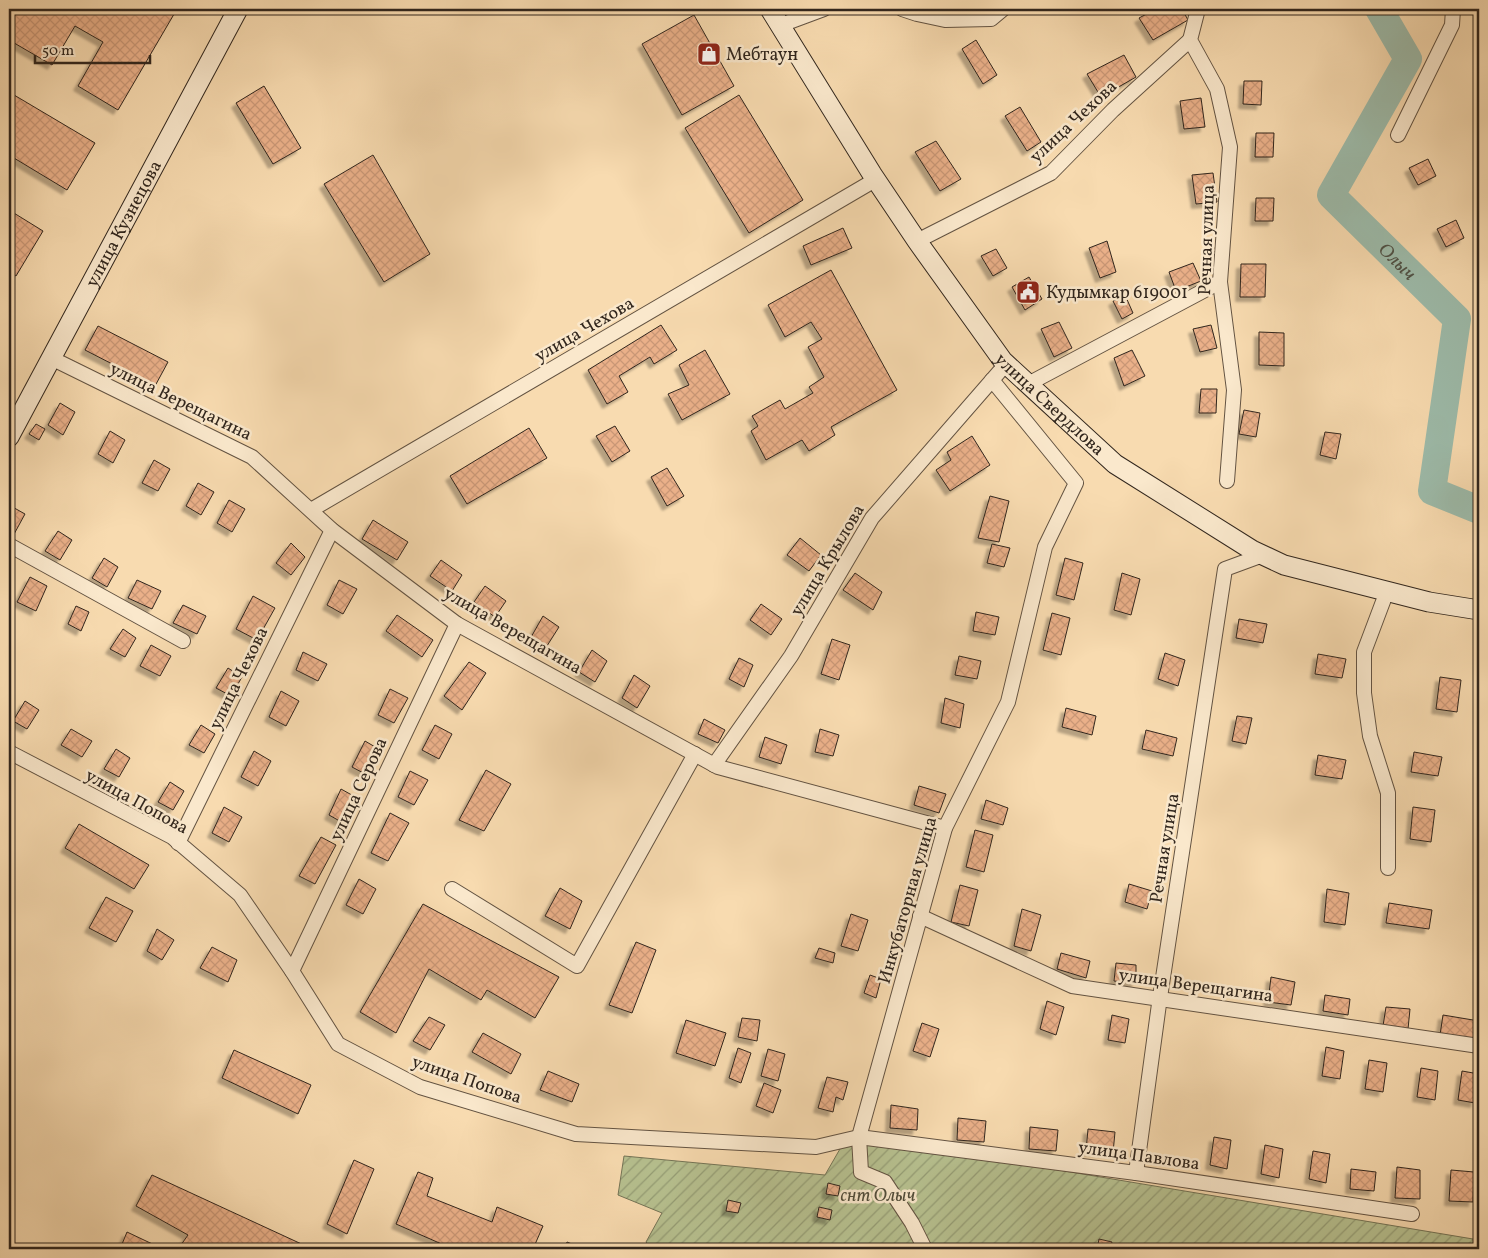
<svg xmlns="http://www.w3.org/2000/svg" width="1488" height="1258" font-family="Vollkorn,serif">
  <defs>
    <pattern id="garden-furrows" width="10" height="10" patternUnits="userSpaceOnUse" patternTransform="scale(1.25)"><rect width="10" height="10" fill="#b7c190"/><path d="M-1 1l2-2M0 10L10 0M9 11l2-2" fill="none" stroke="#959d75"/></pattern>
    <pattern id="building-cross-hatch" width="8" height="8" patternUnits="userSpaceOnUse" patternTransform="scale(1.25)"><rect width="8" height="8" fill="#eab089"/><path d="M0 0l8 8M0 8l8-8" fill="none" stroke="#c99776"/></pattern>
    <filter id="shadow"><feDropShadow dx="-4.5" dy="4.5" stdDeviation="1" flood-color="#0004"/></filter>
  </defs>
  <rect width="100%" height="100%" fill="#f8dbb0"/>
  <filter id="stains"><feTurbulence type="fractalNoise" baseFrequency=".004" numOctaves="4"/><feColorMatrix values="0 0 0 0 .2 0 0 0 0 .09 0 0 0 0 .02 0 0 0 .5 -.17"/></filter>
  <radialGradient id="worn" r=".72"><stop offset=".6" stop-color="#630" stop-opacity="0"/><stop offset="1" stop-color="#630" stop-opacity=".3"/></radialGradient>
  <!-- garden -->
  <polygon fill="url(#garden-furrows)" stroke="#747456" points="848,1135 1479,1240 1479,1249 651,1249 646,1242 662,1213 618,1195 624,1156 825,1175"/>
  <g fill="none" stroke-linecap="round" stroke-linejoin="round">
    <!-- river -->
    <path stroke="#9dbbaa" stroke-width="28" id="s1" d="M1379 9 1408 59 1331 195 1457 319 1432 491 1479 510"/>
  </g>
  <!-- building -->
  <g fill="url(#building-cross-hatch)" stroke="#31261d" filter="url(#shadow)">
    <polygon points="9,9 111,9 116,11 117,9 177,9 118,110 78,86 103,42 75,26 52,65 9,40"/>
    <polygon points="1156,9 1182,9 1188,20 1153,40 1139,18"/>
    <polygon points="694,15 734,86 682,115 642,44"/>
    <polygon points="976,40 997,75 983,84 962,49"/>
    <polygon points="1124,55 1136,77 1101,97 1087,74"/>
    <polygon points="1244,81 1262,81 1261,105 1243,104"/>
    <polygon points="264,86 301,148 273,164 236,103"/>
    <polygon points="9,92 95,143 67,190 9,155"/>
    <polygon points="739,95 803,200 749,233 685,128"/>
    <polygon points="1201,98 1205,127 1184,129 1180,101"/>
    <polygon points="1020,107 1041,142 1027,151 1005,116"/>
    <polygon points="1256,133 1274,133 1273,157 1255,157"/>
    <polygon points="936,141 961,179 940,191 915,152"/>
    <polygon points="373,155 430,254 384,282 324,184"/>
    <polygon points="1428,159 1436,176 1418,185 1409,168"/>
    <polygon points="1213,173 1217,202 1196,204 1192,175"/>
    <polygon points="1256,198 1274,198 1273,221 1255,221"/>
    <polygon points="9,210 43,231 16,276 9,272"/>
    <polygon points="1456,220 1464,238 1446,247 1437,229"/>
    <polygon points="843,228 852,248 811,265 803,246"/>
    <polygon points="1107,241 1116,272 1100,278 1089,248"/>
    <polygon points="996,249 1007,268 993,276 981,256"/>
    <polygon points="1193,263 1201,281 1176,291 1169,272"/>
    <polygon points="1241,264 1266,264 1265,297 1240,297"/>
    <polygon points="831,270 897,390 831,427 835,435 809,451 802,440 766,460 751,431 758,426 752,416 780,400 785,409 813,393 809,387 824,377 808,347 822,339 811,322 785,337 768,305"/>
    <polygon points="1029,277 1042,299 1025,310 1012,287"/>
    <polygon points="1125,295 1133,313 1122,319 1113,301"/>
    <polygon points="1059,322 1072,348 1054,357 1041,329"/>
    <polygon points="661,325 677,350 654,364 650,357 619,376 628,392 607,404 588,370"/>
    <polygon points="1211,325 1217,348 1200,352 1193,329"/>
    <polygon points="98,326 168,362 155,386 85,350"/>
    <polygon points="1259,332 1284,333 1284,366 1259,365"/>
    <polygon points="705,350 730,394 682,420 668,394 689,385 679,365"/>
    <polygon points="1132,350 1145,376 1124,386 1114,358"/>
    <polygon points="1201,389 1217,389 1216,413 1199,413"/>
    <polygon points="60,403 75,412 63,435 48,425"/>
    <polygon points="1244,410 1260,413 1256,437 1239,434"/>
    <polygon points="36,424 45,429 39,440 29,434"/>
    <polygon points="615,426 630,451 612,462 596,436"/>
    <polygon points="529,428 547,458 467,504 450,476"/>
    <polygon points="110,431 125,440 113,463 98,454"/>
    <polygon points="1325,432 1341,434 1336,459 1320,455"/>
    <polygon points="972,436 990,465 950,491 936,470 951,460 947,452"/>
    <polygon points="154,460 170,469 158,491 142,483"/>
    <polygon points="667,468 684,496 667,506 651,477"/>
    <polygon points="198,483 214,492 201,515 186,506"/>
    <polygon points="990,496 1009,501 999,542 978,538"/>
    <polygon points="229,500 245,509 232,532 217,523"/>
    <polygon points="9,505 25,514 13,536 9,534"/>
    <polygon points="373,520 408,542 397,560 362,539"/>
    <polygon points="58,531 72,540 60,560 45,551"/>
    <polygon points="800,538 821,555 809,571 787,555"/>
    <polygon points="291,543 305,557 291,575 276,563"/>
    <polygon points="992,544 1010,548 1004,567 987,563"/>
    <polygon points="104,558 118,567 107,587 92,578"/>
    <polygon points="1065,558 1083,563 1074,600 1056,595"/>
    <polygon points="441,560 462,575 452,591 430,576"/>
    <polygon points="855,573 882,592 873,610 843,590"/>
    <polygon points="1122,573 1140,579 1131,615 1114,610"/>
    <polygon points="30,577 47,586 36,611 17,602"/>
    <polygon points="137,580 161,591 152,609 128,598"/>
    <polygon points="339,580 357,589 343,614 327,605"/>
    <polygon points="485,586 506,601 495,617 474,602"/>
    <polygon points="253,596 275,608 257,640 236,629"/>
    <polygon points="761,604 782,619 771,635 750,620"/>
    <polygon points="183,605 206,616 197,634 173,623"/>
    <polygon points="76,606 89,612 81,631 68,624"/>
    <polygon points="976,612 999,617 995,635 973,631"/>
    <polygon points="1052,613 1070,618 1061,655 1043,650"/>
    <polygon points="397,615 433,640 422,657 386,631"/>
    <polygon points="543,616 559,627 545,649 530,639"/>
    <polygon points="1239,619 1267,624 1263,643 1236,638"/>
    <polygon points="123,629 136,638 125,657 110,649"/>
    <polygon points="832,639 850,645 839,680 821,674"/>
    <polygon points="151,645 171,656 160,676 140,666"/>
    <polygon points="592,650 607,661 595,682 579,672"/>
    <polygon points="303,652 327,664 318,681 296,670"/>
    <polygon points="1165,653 1185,660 1178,686 1158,679"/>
    <polygon points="1318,654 1346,659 1342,678 1315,674"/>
    <polygon points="959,656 981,661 977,679 955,675"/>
    <polygon points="739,658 753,665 744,687 729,679"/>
    <polygon points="469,662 486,673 462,710 444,696"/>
    <polygon points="228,668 242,677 231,696 216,688"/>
    <polygon points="634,675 650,686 637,708 622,698"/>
    <polygon points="1440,677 1461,680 1457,712 1436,709"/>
    <polygon points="390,689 408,698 394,723 378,715"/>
    <polygon points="281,691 299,701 286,726 269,717"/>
    <polygon points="945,698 964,704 960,728 941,723"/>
    <polygon points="25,701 39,710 27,729 13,721"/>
    <polygon points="1066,708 1096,716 1092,735 1062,727"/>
    <polygon points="1237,716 1252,718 1246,744 1232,741"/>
    <polygon points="704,719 725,730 718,743 698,734"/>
    <polygon points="201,725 215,734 204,753 189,745"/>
    <polygon points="435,725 452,734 439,759 422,750"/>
    <polygon points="71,729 92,741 82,757 61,745"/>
    <polygon points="820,729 839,735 833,756 815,752"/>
    <polygon points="1146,730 1177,738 1173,756 1142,749"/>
    <polygon points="765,737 787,745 781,764 759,757"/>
    <polygon points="365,741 382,751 369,776 352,767"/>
    <polygon points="116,749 130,758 119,777 104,769"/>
    <polygon points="254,751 271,761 258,786 241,777"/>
    <polygon points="1414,752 1442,757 1438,776 1411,772"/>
    <polygon points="1318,755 1346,760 1342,779 1315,775"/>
    <polygon points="486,770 511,784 484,831 459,820"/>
    <polygon points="410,771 428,780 414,805 398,797"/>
    <polygon points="170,782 184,791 173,810 158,802"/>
    <polygon points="919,786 946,794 939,813 914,805"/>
    <polygon points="341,789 359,799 345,824 329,815"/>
    <polygon points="986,800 1008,808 1003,825 981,819"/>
    <polygon points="224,807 242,817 229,842 212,833"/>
    <polygon points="1413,807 1435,810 1431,842 1410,839"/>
    <polygon points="390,813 409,823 388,861 371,853"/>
    <polygon points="79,824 149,865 134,889 65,848"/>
    <polygon points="975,830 993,835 984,872 966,867"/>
    <polygon points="321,837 336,845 315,884 299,876"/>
    <polygon points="359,879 376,889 363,914 346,905"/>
    <polygon points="1129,884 1152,891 1147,909 1125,902"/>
    <polygon points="960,885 978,890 969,926 951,922"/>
    <polygon points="560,888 582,901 570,929 545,916"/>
    <polygon points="1327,889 1349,893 1345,925 1324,922"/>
    <polygon points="106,897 133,911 116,942 89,928"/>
    <polygon points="1389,903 1432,910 1429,929 1386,923"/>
    <polygon points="423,904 559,977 535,1018 487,990 481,1000 429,969 396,1033 360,1012"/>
    <polygon points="1022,909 1041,915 1031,951 1014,946"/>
    <polygon points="851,914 868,920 858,951 841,946"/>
    <polygon points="157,929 174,940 162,960 147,951"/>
    <polygon points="636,942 656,950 632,1013 609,1005"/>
    <polygon points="212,947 237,960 228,982 200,968"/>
    <polygon points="819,948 835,953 833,963 815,958"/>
    <polygon points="1061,953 1090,961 1086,978 1057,969"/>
    <polygon points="1116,963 1136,965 1136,983 1114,981"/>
    <polygon points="870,975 881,979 876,998 864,993"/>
    <polygon points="1271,977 1295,982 1291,1005 1268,1002"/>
    <polygon points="1325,995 1350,999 1348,1015 1323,1011"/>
    <polygon points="1047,1001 1064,1007 1056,1035 1040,1029"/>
    <polygon points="1386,1007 1410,1009 1408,1029 1383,1026"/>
    <polygon points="1112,1015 1129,1019 1125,1043 1108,1040"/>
    <polygon points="1443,1015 1479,1021 1479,1041 1440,1035"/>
    <polygon points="429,1017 445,1025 430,1050 413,1041"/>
    <polygon points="742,1018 760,1020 757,1041 738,1037"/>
    <polygon points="686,1020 726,1033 715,1066 676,1053"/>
    <polygon points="922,1023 939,1029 930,1057 913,1051"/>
    <polygon points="483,1033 521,1054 511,1074 472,1052"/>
    <polygon points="1326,1047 1344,1051 1340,1079 1322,1076"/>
    <polygon points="738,1048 751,1053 741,1083 729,1078"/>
    <polygon points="768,1049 785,1054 778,1081 761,1076"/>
    <polygon points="234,1050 311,1085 298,1114 222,1078"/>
    <polygon points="1369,1060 1387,1063 1383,1092 1365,1089"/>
    <polygon points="1421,1068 1438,1071 1435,1100 1417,1097"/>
    <polygon points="548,1071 579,1084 572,1102 540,1090"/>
    <polygon points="1462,1071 1479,1074 1475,1103 1458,1100"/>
    <polygon points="827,1077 848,1082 843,1100 836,1097 833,1112 818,1108"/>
    <polygon points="764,1083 781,1090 773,1113 756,1106"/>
    <polygon points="891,1105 918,1109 917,1130 890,1128"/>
    <polygon points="958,1118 986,1121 984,1142 957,1140"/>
    <polygon points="1030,1127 1058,1130 1056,1151 1029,1149"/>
    <polygon points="1088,1129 1115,1132 1113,1153 1086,1151"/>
    <polygon points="1214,1137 1231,1140 1227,1169 1210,1165"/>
    <polygon points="1265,1145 1283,1149 1279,1178 1261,1174"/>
    <polygon points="1313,1151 1330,1154 1326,1183 1309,1179"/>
    <polygon points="354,1160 374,1169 347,1234 327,1224"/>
    <polygon points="1397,1167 1420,1170 1420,1199 1395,1198"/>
    <polygon points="1351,1169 1376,1172 1374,1191 1350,1189"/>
    <polygon points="1451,1170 1474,1172 1473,1202 1449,1201"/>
    <polygon points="418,1172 433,1178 427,1196 492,1222 497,1207 543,1226 533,1249 453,1249 396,1224"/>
    <polygon points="152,1175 308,1247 307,1249 178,1249 188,1235 136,1206"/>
    <polygon points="828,1183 840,1186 838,1196 826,1194"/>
    <polygon points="728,1200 741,1203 738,1213 726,1211"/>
    <polygon points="819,1207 832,1210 830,1220 817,1217"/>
    <polygon points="127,1232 163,1249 120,1249"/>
    <polygon points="1099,1239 1112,1242 1110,1249 1097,1249"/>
    <polygon points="567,1242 584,1249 564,1249"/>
  </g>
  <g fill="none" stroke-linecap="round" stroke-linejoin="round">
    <!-- minor casing -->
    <g stroke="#635342" stroke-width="16">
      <g id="minor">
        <polyline points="902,9 917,14 945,20 991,19 1003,9"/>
        <polyline points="1198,9 1190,40 1217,89 1230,147 1220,282 1234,390 1227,481"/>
        <polyline points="781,25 824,9"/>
        <polyline points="1398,135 1452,25 1453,9"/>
        <polyline points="917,241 1051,173 1113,110 1190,40"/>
        <polyline points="51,358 252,457 332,530 457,624 718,767 945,828"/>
        <polyline points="1028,384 1220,282"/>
        <polyline points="311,510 875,180"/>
        <polyline points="9,545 183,641"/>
        <polyline points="1387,591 1364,652 1364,693 1370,736 1388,793 1388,868"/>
        <polyline points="9,752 172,837 240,895 292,971 338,1044 420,1087 576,1134 816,1147 859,1137 1136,1173 1412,1214"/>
        <polyline points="714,765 791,656 872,518 1006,364"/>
        <polyline points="178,843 332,530"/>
        <polyline points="452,889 577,966 695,754"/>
        <polyline points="920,916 1072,986 1479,1046"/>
        <polyline points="292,971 457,624"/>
        <polyline points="1136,1173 1159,1004 1225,569 1263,555"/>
        <polyline points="925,1249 912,1223 885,1182 861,1172 859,1137 945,828 1008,702 1045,547 1076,483 992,380"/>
      </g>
    </g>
    <!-- secondary casing -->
    <g stroke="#31261d" stroke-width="21">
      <g id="secondary">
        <path id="s2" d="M770 9 872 174 917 241 1003 361 1115 464 1252 550 1284 565 1429 602 1479 610"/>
        <path id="s3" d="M9 437 238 9"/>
      </g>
    </g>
    <!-- minor -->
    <use href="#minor" stroke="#fae8cc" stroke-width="14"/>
    <!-- secondary -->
    <use href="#secondary" stroke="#fae8cc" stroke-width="19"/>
  </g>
  <!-- icons -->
  <defs>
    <g id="shop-square" transform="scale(1.25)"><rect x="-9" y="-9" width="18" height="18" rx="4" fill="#8f2418" stroke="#fae8cc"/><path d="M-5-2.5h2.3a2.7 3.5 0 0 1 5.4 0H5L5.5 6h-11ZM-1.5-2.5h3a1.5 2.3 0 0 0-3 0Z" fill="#fff"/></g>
    <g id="civic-square" transform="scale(1.25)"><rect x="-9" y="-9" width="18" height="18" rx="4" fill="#8f2418" stroke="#fae8cc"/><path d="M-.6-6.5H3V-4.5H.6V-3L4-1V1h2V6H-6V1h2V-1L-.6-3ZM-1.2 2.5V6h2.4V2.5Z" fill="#fff"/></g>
  </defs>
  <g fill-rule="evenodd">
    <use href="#shop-square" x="709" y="54"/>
    <use href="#civic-square" x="1028" y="292"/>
  </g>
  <g text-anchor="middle" stroke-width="5" stroke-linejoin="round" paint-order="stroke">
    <!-- poi labels -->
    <g font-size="18" fill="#31261d" stroke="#fae8cc" text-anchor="start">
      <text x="726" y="60">Мебтаун</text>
      <text x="1046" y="298">Кудымкар 619001</text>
    </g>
    <!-- street labels -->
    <g font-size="18" fill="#31261d" stroke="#fae8cc">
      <text transform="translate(1073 121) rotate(-43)" y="6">улица Чехова</text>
      <text dy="6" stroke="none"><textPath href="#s3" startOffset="242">улица Кузнецова</textPath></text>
      <text transform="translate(1206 240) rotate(-88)" y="6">Речная улица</text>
      <text transform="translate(584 329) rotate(-30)" y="6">улица Чехова</text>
      <text transform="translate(181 401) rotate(26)" y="6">улица Верещагина</text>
      <text dy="6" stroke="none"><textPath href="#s2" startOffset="486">улица Свердлова</textPath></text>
      <text transform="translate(827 560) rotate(-59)" y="6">улица Крылова</text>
      <text transform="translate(513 630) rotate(30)" y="6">улица Верещагина</text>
      <text transform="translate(238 678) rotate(-64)" y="6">улица Чехова</text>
      <text transform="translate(358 789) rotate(-65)" y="6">улица Серова</text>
      <text transform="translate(137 801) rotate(29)" y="6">улица Попова</text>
      <text transform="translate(1164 848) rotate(-81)" y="6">Речная улица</text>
      <text transform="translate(907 900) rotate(-74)" y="6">Инкубаторная улица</text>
      <text transform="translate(1196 985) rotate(8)" y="6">улица Верещагина</text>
      <text transform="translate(467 1079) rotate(19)" y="6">улица Попова</text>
      <text transform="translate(1139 1155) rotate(8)" y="6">улица Павлова</text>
    </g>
    <!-- park labels -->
    <g font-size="18" font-style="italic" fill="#524d3a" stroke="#fae8cc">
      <text x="878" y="1201">снт Олыч</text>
    </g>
    <!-- water labels -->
    <g font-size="19" font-style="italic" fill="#515347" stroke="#fae8cc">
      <text dy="7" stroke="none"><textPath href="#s1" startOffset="308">Олыч</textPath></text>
    </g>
  </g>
  <!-- margin -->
  <rect width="1488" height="1258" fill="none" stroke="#f8dbb0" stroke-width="30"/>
  <rect x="10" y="10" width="1468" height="1238" fill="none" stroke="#31261d" stroke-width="2.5"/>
  <rect x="15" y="15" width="1458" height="1228" fill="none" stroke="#31261d"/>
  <!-- scale -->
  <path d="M35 55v8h115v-8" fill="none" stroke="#31261d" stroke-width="2.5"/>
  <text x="42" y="55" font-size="15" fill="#31261d" stroke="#fae8cc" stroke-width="4" paint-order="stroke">50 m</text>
  <rect width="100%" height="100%" filter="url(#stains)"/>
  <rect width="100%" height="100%" fill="url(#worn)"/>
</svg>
